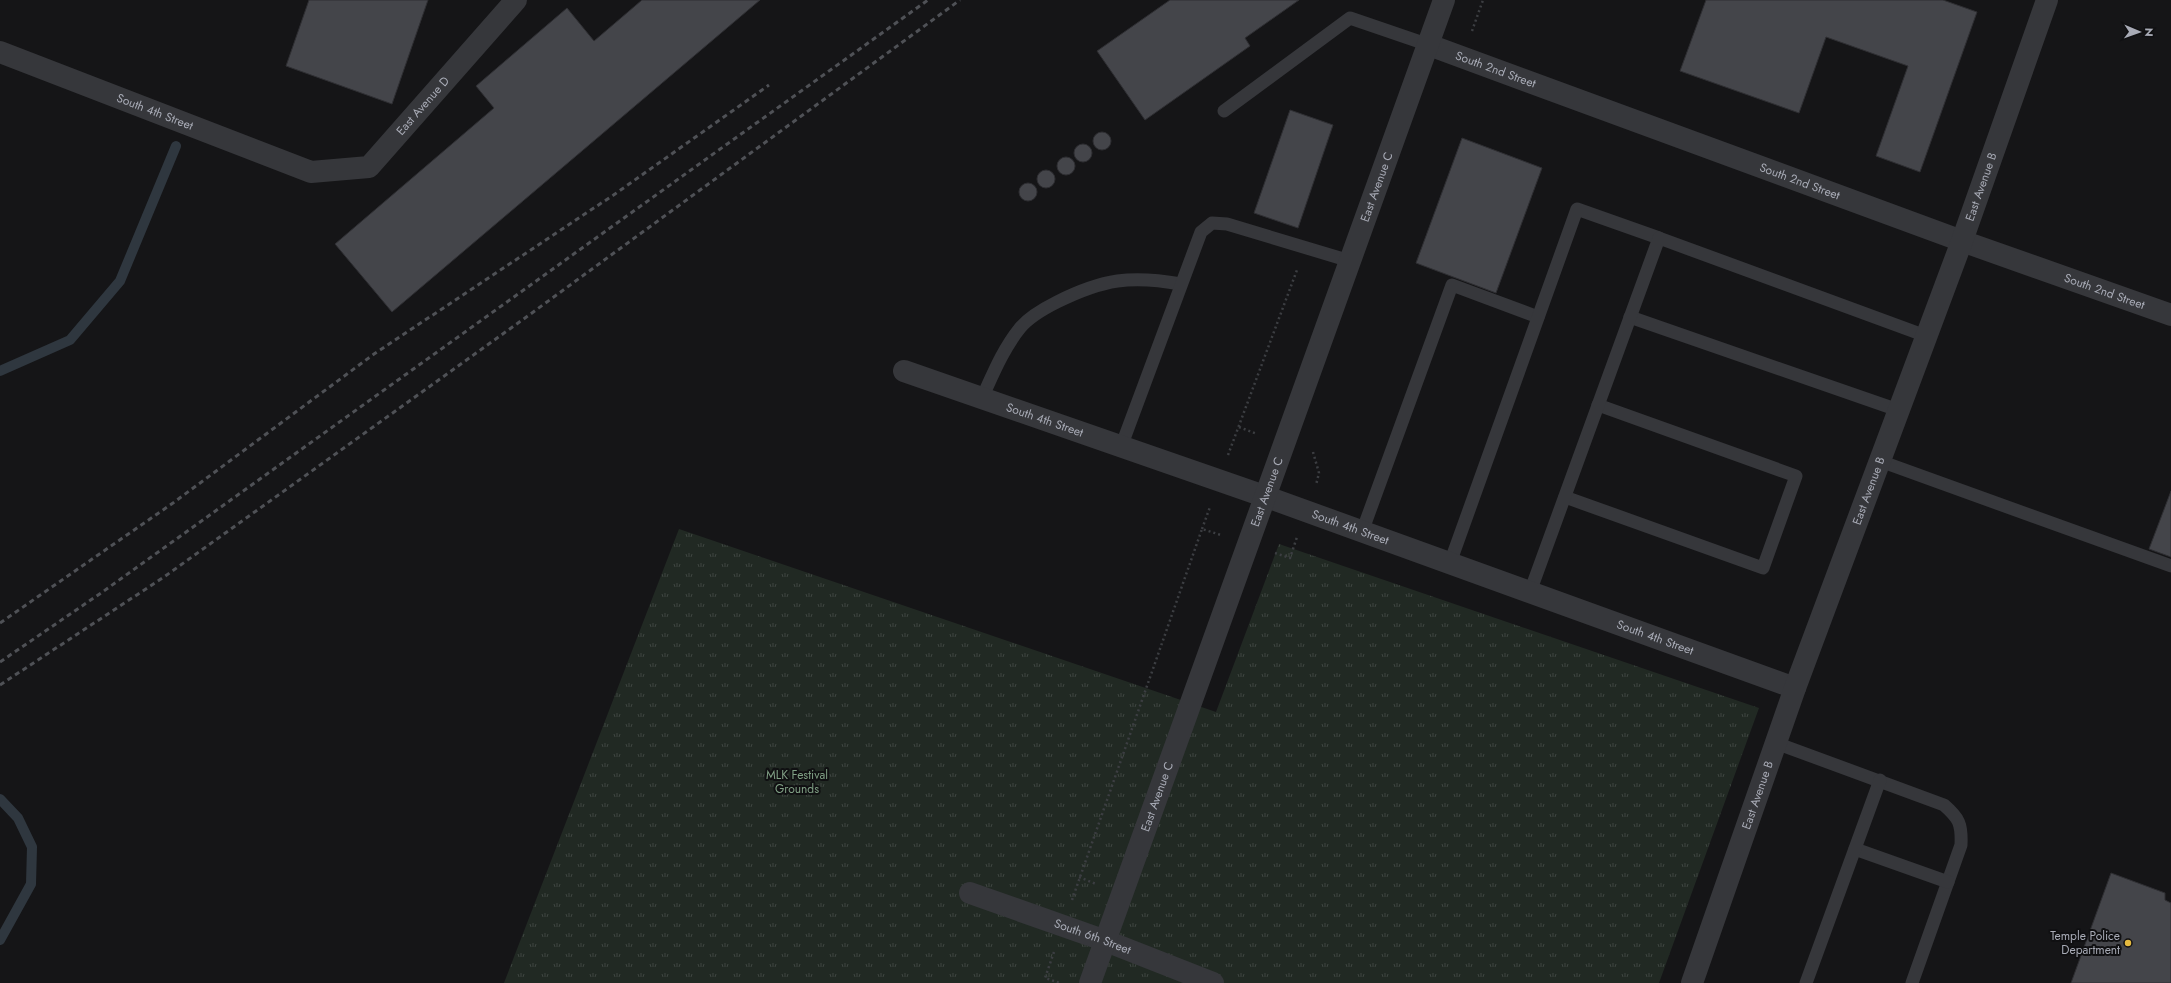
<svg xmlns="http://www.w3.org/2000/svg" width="2171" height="983" font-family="Jost,sans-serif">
  <defs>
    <pattern id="park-tufts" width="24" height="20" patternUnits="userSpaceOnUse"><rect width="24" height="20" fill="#212923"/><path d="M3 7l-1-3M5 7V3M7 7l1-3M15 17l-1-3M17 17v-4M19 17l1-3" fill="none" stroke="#3e4541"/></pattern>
  </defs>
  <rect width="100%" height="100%" fill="#151517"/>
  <!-- park -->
  <polygon fill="url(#park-tufts)" points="679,529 1216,712 1279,544 1759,708 1659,983 504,983"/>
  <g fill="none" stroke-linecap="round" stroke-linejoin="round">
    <!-- stream -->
    <g stroke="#2f373f" stroke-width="10">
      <polyline points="0,371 70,340 120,281 176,146"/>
      <polyline points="0,799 18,818 32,847 31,884 0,940"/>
    </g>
  </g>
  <!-- building -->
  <g fill="#44454a" stroke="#2f2f33">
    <polygon points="309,0 428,0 392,104 286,66"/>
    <polygon points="642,0 760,0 392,312 335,244 494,108 476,86 567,8 594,41"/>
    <polygon points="1170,0 1299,0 1245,38 1250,46 1145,120 1097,51"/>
    <polygon points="1706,0 1943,0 1977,12 1920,172 1876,156 1908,66 1826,37 1799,113 1680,71"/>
    <polygon points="1290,110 1333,125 1298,228 1254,213"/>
    <circle cx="1102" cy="141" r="9"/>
    <polygon points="1462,138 1542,168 1496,293 1416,263"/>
    <circle cx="1083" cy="153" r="9"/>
    <circle cx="1066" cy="166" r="9"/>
    <circle cx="1046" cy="179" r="9"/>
    <circle cx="1028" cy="192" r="9"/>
    <polygon points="2171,491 2171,557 2149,549"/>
    <polygon points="2111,873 2165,893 2165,900 2171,903 2171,983 2071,983"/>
  </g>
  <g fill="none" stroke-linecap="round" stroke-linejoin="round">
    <!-- path -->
    <g stroke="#3c3e42" stroke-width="2.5" stroke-dasharray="2 3" stroke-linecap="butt">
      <polyline points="1472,31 1483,0"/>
      <polyline points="1239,427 1257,434"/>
      <polyline points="1313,452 1319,473 1316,485"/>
      <polyline points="1228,455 1297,270"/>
      <polyline points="1202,529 1210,507"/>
      <polyline points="1275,553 1290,558 1297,537"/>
      <polyline points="1079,877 1096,884"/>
      <polyline points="1072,900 1202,529 1221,535"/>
      <polyline points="1054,952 1045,978 1060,983"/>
    </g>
    <!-- service -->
    <g stroke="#36373b" stroke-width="13">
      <polyline points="1224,111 1350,18 1429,45"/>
      <polyline points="1630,317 1898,410"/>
      <path d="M982 398C993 374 1003 349 1020 328 1029 317 1045 308 1057 302 1103 279 1131 275 1181 284"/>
      <polyline points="1121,447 1201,232 1212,223 1227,224 1350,261"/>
      <polyline points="1880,461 2171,566"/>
      <polyline points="1565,497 1763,568 1796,476 1598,405"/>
      <polyline points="1362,532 1452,285 1538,317"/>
      <polyline points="1450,563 1577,209 1659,238"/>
      <polyline points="1530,592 1659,238 1926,336"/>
      <path d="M1776 743 1944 805C1959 818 1962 824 1961 845L1912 983"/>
      <polyline points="1855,849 1948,882"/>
      <polyline points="1806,983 1880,780"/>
    </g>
    <!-- minor -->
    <g stroke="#36373b" stroke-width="22">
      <path id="s1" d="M1429 45 1962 241 2171 315"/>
      <path id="s2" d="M0 52 311 172 369 167 516 0"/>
      <path id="s3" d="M904 371 1264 496 1795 688"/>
      <path id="s4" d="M970 893 1106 941 1213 983"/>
      <path id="s5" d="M1090 983 1444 0"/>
      <path id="s6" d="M1692 983 1795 688 1962 241 2047 0"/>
    </g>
    <!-- rail -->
    <g stroke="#4f5156" stroke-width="3" stroke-dasharray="5 4" stroke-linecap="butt">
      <polyline points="0,623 173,503 374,354 615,194 769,85"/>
      <polyline points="0,662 101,593 928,0"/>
      <polyline points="0,685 164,577 525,318 960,0"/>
    </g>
  </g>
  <!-- markers -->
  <circle fill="#e5ba3f" stroke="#101012" stroke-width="1.5" cx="2128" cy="943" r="4"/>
  <g text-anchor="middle" stroke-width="4" stroke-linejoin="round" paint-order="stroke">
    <!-- street labels -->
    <g font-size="12" fill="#a8abb6" stroke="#101012">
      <text dy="4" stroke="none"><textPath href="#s1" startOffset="71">South 2nd Street</textPath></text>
      <text dy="4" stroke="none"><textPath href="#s2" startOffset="473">East Avenue D</textPath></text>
      <text dy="4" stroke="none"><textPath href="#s2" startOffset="166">South 4th Street</textPath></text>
      <text dy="4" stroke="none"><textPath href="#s1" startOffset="395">South 2nd Street</textPath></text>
      <text dy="4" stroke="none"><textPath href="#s5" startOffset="846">East Avenue C</textPath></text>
      <text dy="4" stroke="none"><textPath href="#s6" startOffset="847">East Avenue B</textPath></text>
      <text dy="4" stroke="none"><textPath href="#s1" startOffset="719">South 2nd Street</textPath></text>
      <text dy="4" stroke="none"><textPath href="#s3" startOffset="149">South 4th Street</textPath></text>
      <text dy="4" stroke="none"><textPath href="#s5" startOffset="522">East Avenue C</textPath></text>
      <text dy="4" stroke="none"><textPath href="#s6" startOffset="523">East Avenue B</textPath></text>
      <text dy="4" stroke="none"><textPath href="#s3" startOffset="473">South 4th Street</textPath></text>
      <text dy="4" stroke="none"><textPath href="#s3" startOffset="797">South 4th Street</textPath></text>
      <text dy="4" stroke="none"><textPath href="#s5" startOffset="198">East Avenue C</textPath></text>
      <text dy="4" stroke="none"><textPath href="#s6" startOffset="199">East Avenue B</textPath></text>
      <text dy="4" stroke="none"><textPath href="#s4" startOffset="130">South 6th Street</textPath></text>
    </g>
    <!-- park labels -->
    <g font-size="12" fill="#80a085" stroke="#101012">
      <text x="797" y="779">MLK Festival<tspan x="797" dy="14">Grounds</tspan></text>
    </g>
    <!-- poi labels -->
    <g font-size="12" fill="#a8abb6" stroke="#101012" text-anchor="end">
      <text x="2120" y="940">Temple Police<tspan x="2120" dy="14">Department</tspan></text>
    </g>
  </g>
  <!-- north arrow -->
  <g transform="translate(2139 32) rotate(92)" stroke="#101012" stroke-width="3" paint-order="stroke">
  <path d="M0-3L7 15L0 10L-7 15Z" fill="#a8abb6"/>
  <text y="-6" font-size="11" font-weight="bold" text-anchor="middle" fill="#a8abb6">N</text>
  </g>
</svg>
